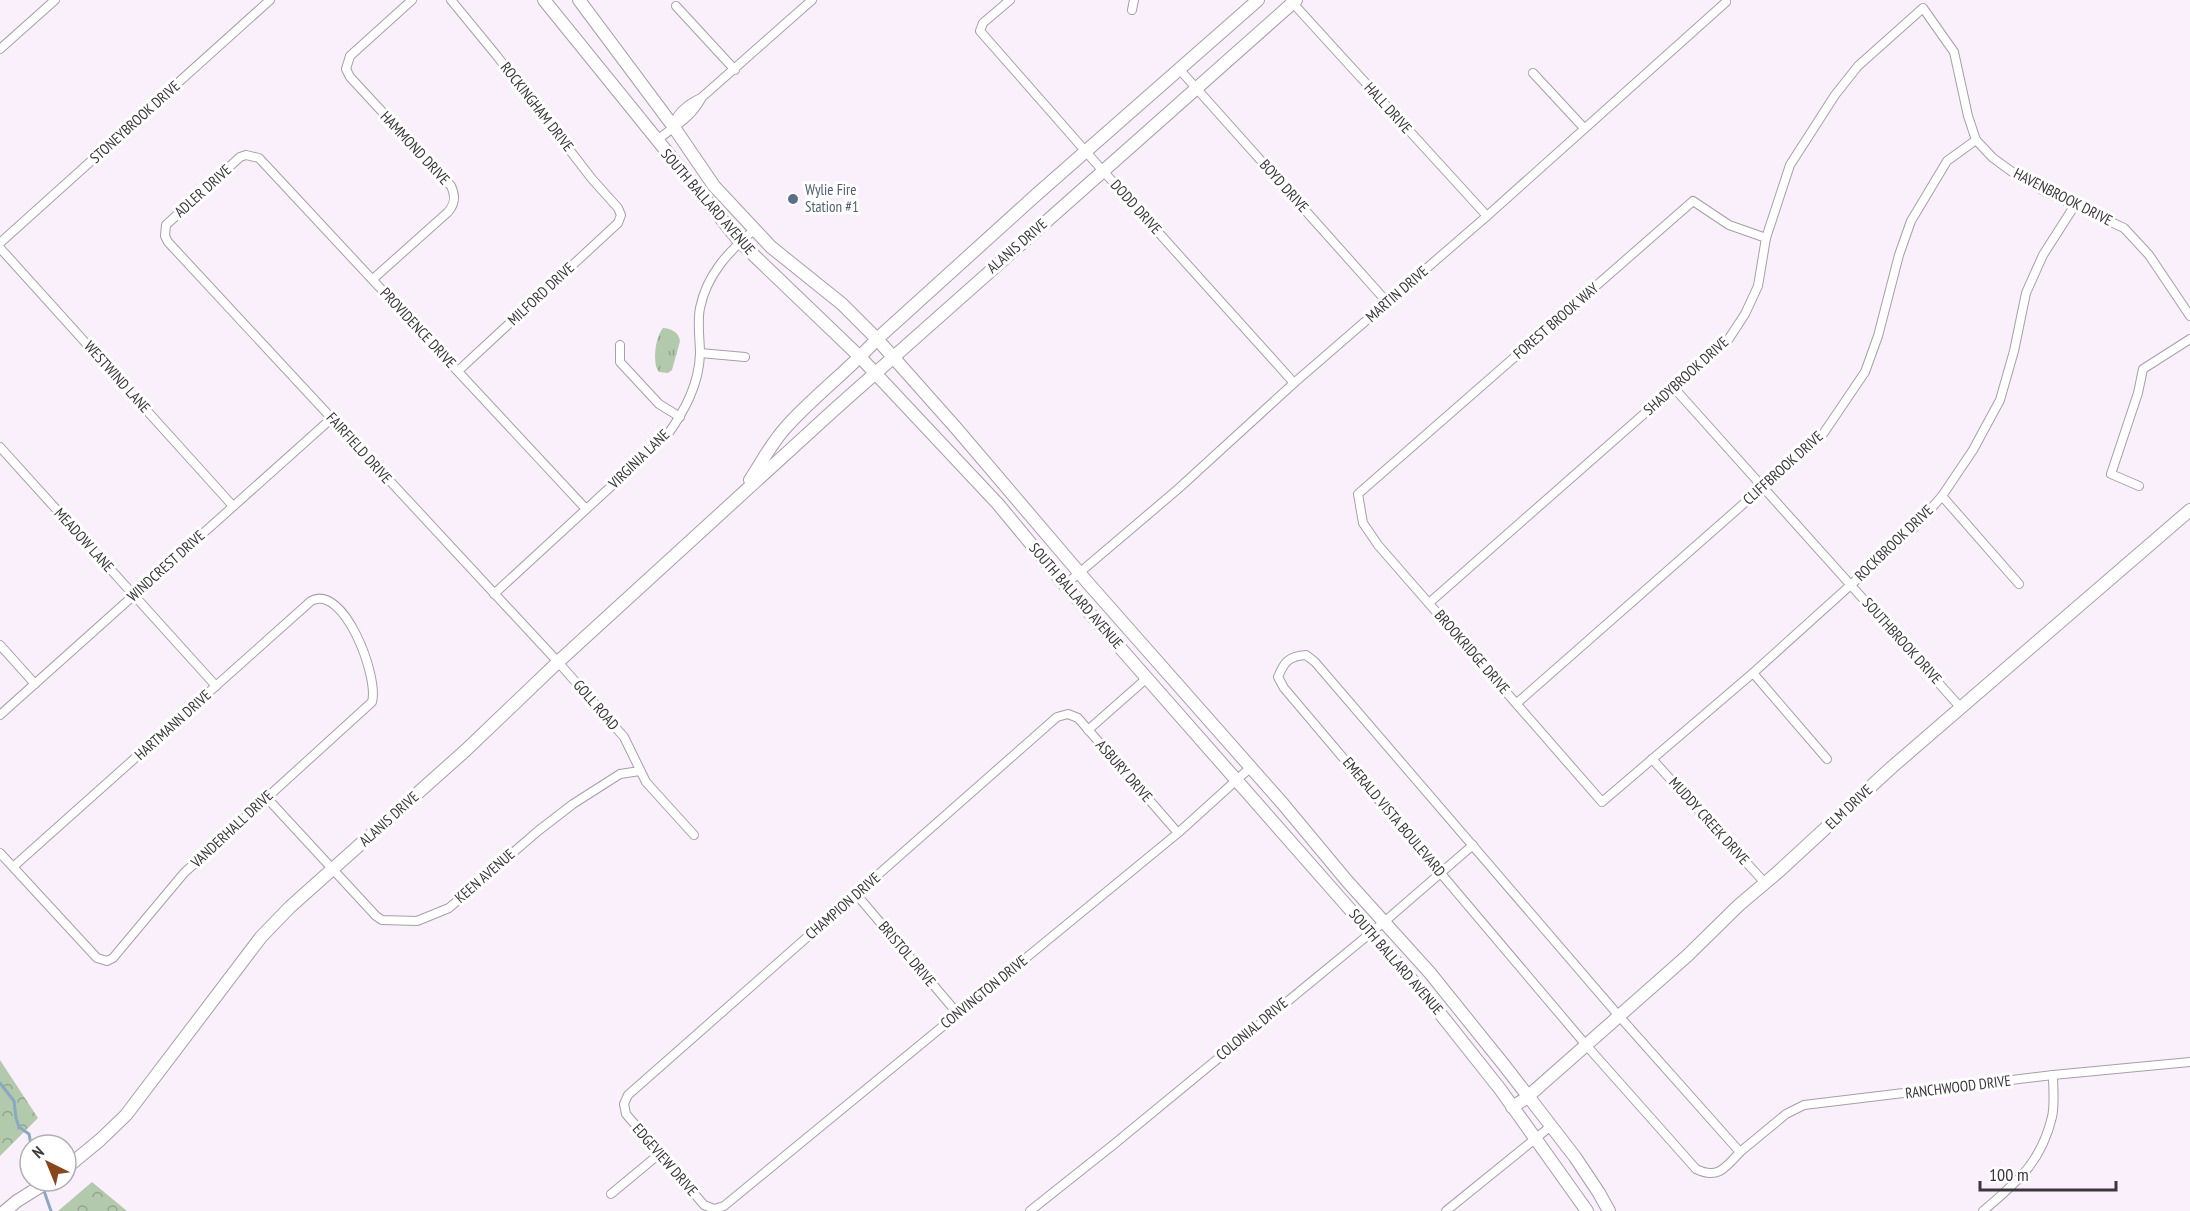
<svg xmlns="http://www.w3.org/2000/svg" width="2190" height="1211" font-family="'PT Sans Narrow',sans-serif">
  <defs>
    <pattern id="forest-crowns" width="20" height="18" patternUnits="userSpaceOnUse" patternTransform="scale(1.5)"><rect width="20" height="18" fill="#b3c9ab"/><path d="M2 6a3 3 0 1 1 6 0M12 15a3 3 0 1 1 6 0" fill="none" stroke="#93a48c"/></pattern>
    <pattern id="park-tufts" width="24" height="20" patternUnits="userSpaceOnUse" patternTransform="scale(1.5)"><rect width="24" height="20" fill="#b3c9ab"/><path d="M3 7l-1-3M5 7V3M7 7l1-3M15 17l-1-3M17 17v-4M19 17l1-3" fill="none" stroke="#93a48c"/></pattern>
  </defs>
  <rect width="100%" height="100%" fill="#faf0fc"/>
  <!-- forest -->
  <g fill="url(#forest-crowns)">
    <polygon points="0,1060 38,1118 0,1156"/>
    <polygon points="92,1182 127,1211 58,1211"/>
  </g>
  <!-- park -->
  <path fill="url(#park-tufts)" d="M663 328C671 328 679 333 680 341L672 370 668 373 659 372C652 364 655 337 663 328Z"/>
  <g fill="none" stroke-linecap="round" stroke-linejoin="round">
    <!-- stream -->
    <g stroke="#89a8c4" stroke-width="3">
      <polyline points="0,1083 14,1101 16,1118 19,1127 29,1134 31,1145"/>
      <polyline points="43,1188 51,1211"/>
    </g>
    <!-- street casing -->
    <g stroke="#a79ea9" stroke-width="10">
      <g id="street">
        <polyline points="451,0 497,56 592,179 618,208 621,215 618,223 458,371"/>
        <polyline points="1010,0 983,23 980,31 1095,162 1294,383"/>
        <polyline points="1290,0 1487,216"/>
        <polyline points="676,6 735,70"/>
        <polyline points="1132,10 1134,0"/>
        <polyline points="0,49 55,0"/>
        <polyline points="1180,70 1387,302"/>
        <polyline points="1533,73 1584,128"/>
        <path d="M673 126C677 112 688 104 701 98L812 0"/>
        <path d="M656 141C674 126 689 120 701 99"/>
        <polyline points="1766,238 1729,225 1693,201 1358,494 1363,523 1378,545 1602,802 1753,673 1915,527 1942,496 1973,450 2000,400 2014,351 2026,293 2043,255 2075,205"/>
        <polyline points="0,243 270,0"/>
        <polyline points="0,248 233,506"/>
        <path d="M373 279 448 212C455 204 456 196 451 186L350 77 346 69 350 56 412 0"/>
        <polyline points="620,345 620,362 659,404 680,417"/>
        <polyline points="700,353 745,357"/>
        <polyline points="1674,388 1961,708"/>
        <polyline points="0,447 216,686"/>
        <polyline points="2139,486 2111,474 2138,393 2143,369 2190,339"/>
        <polyline points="1942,496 2019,584"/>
        <polyline points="586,509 259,158 246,155 240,157 166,225 165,236 168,242 558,662 624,737 646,782 694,835"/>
        <polyline points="1065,585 1178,489 1294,383 1487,216 1726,2"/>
        <path d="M494 594 668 434C685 410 699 384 700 354 700 339 697 323 700 308 707 274 729 251 754 230"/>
        <polyline points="1429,603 1728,340 1745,314 1758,286 1766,238 1790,165 1835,95 1858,66 1923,8 1954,52 1968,116 1976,140 1993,158 2015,174 2044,191 2124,228 2149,255 2190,316"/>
        <polyline points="0,645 35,684"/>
        <path d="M1306 655 1315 662 1619 1016 1740 1152C1726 1167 1718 1180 1696 1169L1586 1045 1284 688 1278 677C1284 662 1289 656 1306 655Z"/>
        <polyline points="1753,673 1827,759"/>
        <polyline points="1517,703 1823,434 1865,372 1878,336 1899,255 1911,221 1947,161 1976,140"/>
        <polyline points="0,715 332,418"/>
        <polyline points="1088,730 1147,678"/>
        <polyline points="1652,759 1765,883"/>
        <polyline points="266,797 376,916 382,920 417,921 449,908 538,831 573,804 620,774 640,771"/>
        <polyline points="1178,833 1078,718 1068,714 1057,717 628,1095 624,1104 626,1114 704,1205 714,1209 724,1206 1178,833 1251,767"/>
        <path d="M0 853 13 867 97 958 107 961 113 958 184 873 372 702C379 677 344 583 311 601L13 867"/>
        <polyline points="856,894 958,1014"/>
        <polyline points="1740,1152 1786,1114 1804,1105 2053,1075 2190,1062"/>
        <polyline points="611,1194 658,1155"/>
        <polyline points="1030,1211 1113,1145 1384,922 1473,845"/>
        <polyline points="1446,1211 1551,1126"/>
        <path d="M1983 1211C2017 1182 2041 1163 2052 1117 2055 1104 2053 1088 2053 1075"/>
      </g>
    </g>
    <!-- secondary casing -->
    <g stroke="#a79ea9" stroke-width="14">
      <g id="secondary">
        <polyline points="544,0 740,242 860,357 998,504 1065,585 1427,997 1500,1089 1587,1211"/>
        <polyline points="579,0 673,126 714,186 771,247 842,304 877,339 956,428 1088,583 1283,804 1347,881 1430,973 1504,1065 1575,1157 1599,1193 1609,1211"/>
        <path d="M750 480C762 462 772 442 787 426 815 395 849 370 877 339L1036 195 1258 0"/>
        <polyline points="1512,1107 1525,1099 1687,956 1739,905 1778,872 1892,767 2190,510"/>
        <polyline points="66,1168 100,1140 126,1115 261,937 290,907 466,750 558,662 835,409 1296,0"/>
        <polyline points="5,1211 17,1201 49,1181"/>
      </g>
    </g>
    <!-- street -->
    <use href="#street" stroke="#fff" stroke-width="8"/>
    <!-- secondary -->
    <use href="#secondary" stroke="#fff" stroke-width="12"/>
  </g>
  <!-- markers -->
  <circle fill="#5c6f8a" stroke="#fff" stroke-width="2" cx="793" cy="199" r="6"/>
  <g text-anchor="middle" stroke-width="6" stroke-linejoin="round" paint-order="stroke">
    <!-- street labels -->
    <g font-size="15" fill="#3b373c" stroke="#fff">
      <text transform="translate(537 107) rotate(52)" y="5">ROCKINGHAM DRIVE</text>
      <text transform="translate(1388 108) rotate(48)" y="5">HALL DRIVE</text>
      <text transform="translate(135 122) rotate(-42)" y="5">STONEYBROOK DRIVE</text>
      <text transform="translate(415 148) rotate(47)" y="5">HAMMOND DRIVE</text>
      <text transform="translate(1284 186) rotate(48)" y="5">BOYD DRIVE</text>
      <text transform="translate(203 191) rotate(-42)" y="5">ADLER DRIVE</text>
      <text transform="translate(2063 197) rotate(27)" y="5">HAVENBROOK DRIVE</text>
      <text transform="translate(708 202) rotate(49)" y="5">SOUTH BALLARD AVENUE</text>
      <text transform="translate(1136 207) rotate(48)" y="5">DODD DRIVE</text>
      <text transform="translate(1017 246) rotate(-41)" y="5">ALANIS DRIVE</text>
      <text transform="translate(541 294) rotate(-43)" y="5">MILFORD DRIVE</text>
      <text transform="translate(1397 294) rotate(-41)" y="5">MARTIN DRIVE</text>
      <text transform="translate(1556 321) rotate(-41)" y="5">FOREST BROOK WAY</text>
      <text transform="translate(418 328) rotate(47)" y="5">PROVIDENCE DRIVE</text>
      <text transform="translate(1686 376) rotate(-42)" y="5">SHADYBROOK DRIVE</text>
      <text transform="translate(117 377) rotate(48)" y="5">WESTWIND LANE</text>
      <text transform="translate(359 448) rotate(48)" y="5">FAIRFIELD DRIVE</text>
      <text transform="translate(639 459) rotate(-44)" y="5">VIRGINIA LANE</text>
      <text transform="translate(1783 468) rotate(-42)" y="5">CLIFFBROOK DRIVE</text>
      <text transform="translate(84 540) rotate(48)" y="5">MEADOW LANE</text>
      <text transform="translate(1894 543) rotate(-44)" y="5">ROCKBROOK DRIVE</text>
      <text transform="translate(166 566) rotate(-42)" y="5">WINDCREST DRIVE</text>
      <text transform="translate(1076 596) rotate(49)" y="5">SOUTH BALLARD AVENUE</text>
      <text transform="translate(1902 641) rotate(48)" y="5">SOUTHBROOK DRIVE</text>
      <text transform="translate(1472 652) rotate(49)" y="5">BROOKRIDGE DRIVE</text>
      <text transform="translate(596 705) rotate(49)" y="5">GOLL ROAD</text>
      <text transform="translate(173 725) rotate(-42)" y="5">HARTMANN DRIVE</text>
      <text transform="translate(1124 771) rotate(49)" y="5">ASBURY DRIVE</text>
      <text transform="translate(1849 807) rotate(-43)" y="5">ELM DRIVE</text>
      <text transform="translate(1394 817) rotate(50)" y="5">EMERALD VISTA BOULEVARD</text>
      <text transform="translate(389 819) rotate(-42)" y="5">ALANIS DRIVE</text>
      <text transform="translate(1709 821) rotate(48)" y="5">MUDDY CREEK DRIVE</text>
      <text transform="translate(232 829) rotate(-43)" y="5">VANDERHALL DRIVE</text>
      <text transform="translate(485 876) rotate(-41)" y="5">KEEN AVENUE</text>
      <text transform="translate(843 906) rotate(-41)" y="5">CHAMPION DRIVE</text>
      <text transform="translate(907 954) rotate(50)" y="5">BRISTOL DRIVE</text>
      <text transform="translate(1396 962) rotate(49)" y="5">SOUTH BALLARD AVENUE</text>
      <text transform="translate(984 992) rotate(-39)" y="5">CONVINGTON DRIVE</text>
      <text transform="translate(1252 1029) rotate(-40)" y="5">COLONIAL DRIVE</text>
      <text transform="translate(1958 1087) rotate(-7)" y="5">RANCHWOOD DRIVE</text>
      <text transform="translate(665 1160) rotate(49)" y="5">EDGEVIEW DRIVE</text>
    </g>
    <!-- service labels -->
    <g font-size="15" fill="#4e5e75" stroke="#fff" text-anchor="start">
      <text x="805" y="195">Wylie Fire<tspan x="805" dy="17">Station #1</tspan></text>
    </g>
  </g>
  <!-- north arrow -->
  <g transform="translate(48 1163) rotate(317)"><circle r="28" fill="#ffffff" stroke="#b1afb1" stroke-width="1.5"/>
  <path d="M0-4.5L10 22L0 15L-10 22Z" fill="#8a4619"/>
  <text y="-9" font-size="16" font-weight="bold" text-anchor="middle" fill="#3b373c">N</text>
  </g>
  <!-- scale -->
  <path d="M1980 1181v9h136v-9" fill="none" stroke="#3b373c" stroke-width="3"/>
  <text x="1989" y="1181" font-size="18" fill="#3b373c" stroke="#ffffff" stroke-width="4.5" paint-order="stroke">100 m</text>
</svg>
